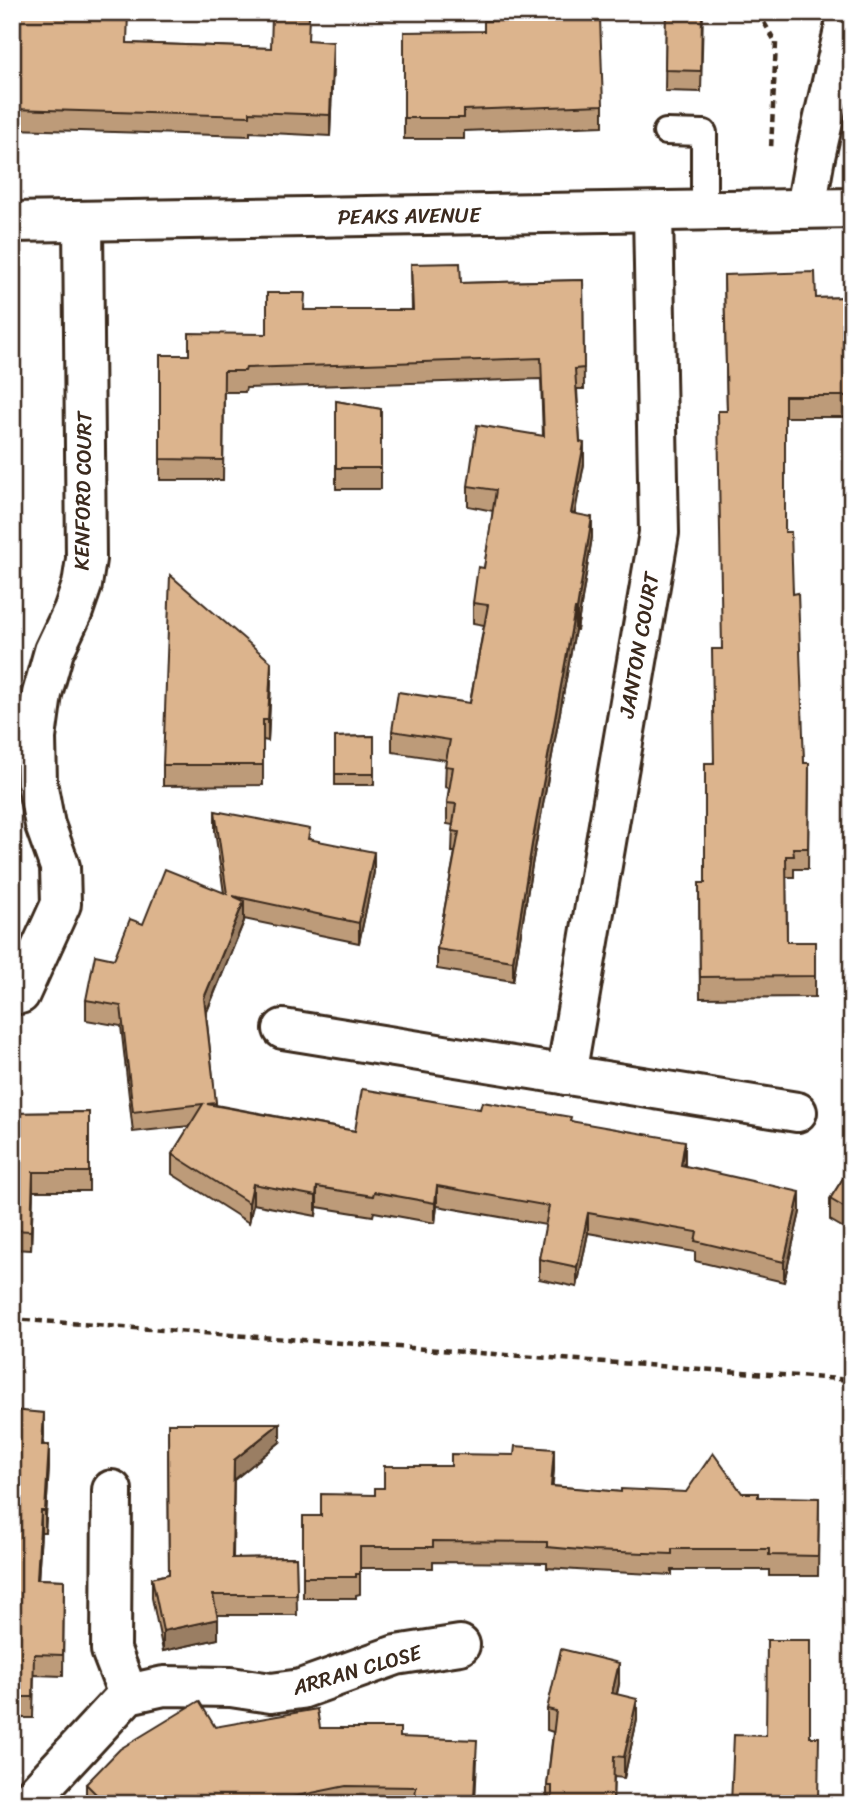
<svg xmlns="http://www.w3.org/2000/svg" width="864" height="1816" font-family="Sriracha,sans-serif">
  <rect width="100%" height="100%" fill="#fff"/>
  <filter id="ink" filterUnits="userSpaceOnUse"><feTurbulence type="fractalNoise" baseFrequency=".0143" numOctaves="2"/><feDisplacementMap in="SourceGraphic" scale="14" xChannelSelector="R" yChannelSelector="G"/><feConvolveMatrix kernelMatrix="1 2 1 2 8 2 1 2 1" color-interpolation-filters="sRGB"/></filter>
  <g filter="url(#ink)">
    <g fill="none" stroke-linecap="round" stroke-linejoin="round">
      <!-- service casing -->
      <g stroke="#3b2a1e" stroke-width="30">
        <polyline id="service" points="666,132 704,133 704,211"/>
      </g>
      <!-- minor casing -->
      <g stroke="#3b2a1e" stroke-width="44">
        <g id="minor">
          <polyline points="806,208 815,157 848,12"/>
          <polyline points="12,222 852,208"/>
          <polyline points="20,994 61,904 60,867 45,825 37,782 36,738 42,694 54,651 73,611 82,585 86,559 83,221"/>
          <polyline points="283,1029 797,1112"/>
          <polyline points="566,1075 659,533 653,212"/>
          <polyline points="112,1490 111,1650 128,1694"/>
          <polyline points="26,1804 128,1694 164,1686 231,1687 271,1693 301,1689 396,1655 460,1645"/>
        </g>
      </g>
      <!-- path -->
      <g stroke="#3b2a1e" stroke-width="4.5" stroke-dasharray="7 5" stroke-linecap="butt">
        <polyline points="758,12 776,43 771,149"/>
        <polyline points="12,1319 852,1380"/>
      </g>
      <!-- service -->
      <use href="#service" stroke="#fff" stroke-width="24"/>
      <!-- minor -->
      <use href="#minor" stroke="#fff" stroke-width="38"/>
    </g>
    <!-- wall -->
    <g fill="#bd9b79" stroke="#3b2a1e" stroke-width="2">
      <polygon points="12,12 127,43 271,48 309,40 333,62 330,136 250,132 250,136 12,129"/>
      <rect x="377" y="12" width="33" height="6"/>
      <polygon points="666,12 703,12 701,92 665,91"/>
      <polygon points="404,32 603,105 603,126 464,131 464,139 404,139"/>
      <polygon points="411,264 461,283 583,280 584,389 577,389 580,442 584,464 574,514 592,537 577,630 575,630 532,865 513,981 437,969 437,949 455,852 452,852 453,825 447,824 447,803 449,788 445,787 446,760 392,752 392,731 470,703 484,625 473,623 473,603 484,568 493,511 468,506 468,486 543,436 541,379 246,388 245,392 224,392 223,480 160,480 160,355 189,355 267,334 304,310 412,310"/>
      <polygon points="724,275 816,298 852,297 852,417 785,417 785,532 793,594 804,763 809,763 808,869 794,869 794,877 786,877 787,942 815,942 815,997 700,998 699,883 705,883 722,649 727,411"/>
      <polygon points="336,401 381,409 381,489 336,489"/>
      <polygon points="271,682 268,741 263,740 263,785 163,786 163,765"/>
      <polygon points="374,736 374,785 335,785 335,737"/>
      <polygon points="215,811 310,839 374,872 359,943 244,919 244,921 206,1014 216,1105 355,1131 480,1109 571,1121 685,1161 685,1166 800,1212 784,1282 695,1261 695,1252 588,1233 577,1287 539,1279 539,1259 546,1225 437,1206 435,1223 374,1212 373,1216 317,1207 316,1216 253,1204 249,1223 172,1174 172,1154 190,1126 133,1132 121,1026 86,1020 86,1000 114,959 143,924 224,893 215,831"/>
      <polygon points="89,1112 89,1191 33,1191 31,1250 12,1249 12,1113"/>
      <polygon points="852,1164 852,1233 830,1220 830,1199"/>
      <polygon points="12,1410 44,1434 43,1445 49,1466 45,1532 41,1532 38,1579 64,1580 63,1676 34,1675 33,1718 12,1718"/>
      <polygon points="168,1423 280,1442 234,1480 233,1558 296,1557 297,1615 218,1615 218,1639 163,1651 152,1598 152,1578 169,1574"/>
      <polygon points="554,1469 552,1486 621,1492 742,1493 758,1497 819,1498 818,1576 769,1576 769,1570 672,1570 672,1575 592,1571 547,1568 547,1563 433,1562 433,1568 360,1568 360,1594 356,1595 356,1598 303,1598 303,1516 321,1516 375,1495 384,1488"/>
      <polygon points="619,1684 617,1694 637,1720 624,1778 614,1777 613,1804 547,1804 547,1786 553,1732 547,1730 547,1709"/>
      <polygon points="215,1727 320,1728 400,1737 477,1760 475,1804 86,1804 86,1784"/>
    </g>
    <!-- shaded-wall -->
    <g fill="#9a7e63" stroke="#3b2a1e" stroke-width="2">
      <polygon points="333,42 333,62 330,136 330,115"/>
      <polygon points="584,443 584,464 571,534 571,513"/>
      <polygon points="592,517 592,537 577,630 577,609"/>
      <polygon points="575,609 575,630 532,865 513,981 513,961 532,844"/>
      <polygon points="271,662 271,682 268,741 268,720"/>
      <polygon points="374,852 374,872 359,943 359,923"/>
      <polygon points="244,901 244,921 204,1018 204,998"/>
      <polygon points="685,1141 685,1161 681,1185 681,1165"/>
      <polygon points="33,1172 33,1191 31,1250 31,1231"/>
      <polygon points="253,1184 253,1204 249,1223 249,1203"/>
      <polygon points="437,1186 437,1206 435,1223 435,1203"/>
      <polygon points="317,1187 317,1207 316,1216 316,1196"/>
      <polygon points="800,1192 800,1212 784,1282 784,1262"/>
      <polygon points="588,1213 588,1233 577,1287 577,1267"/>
      <polygon points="44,1413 44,1434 42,1466 42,1445"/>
      <polygon points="280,1423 280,1442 234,1480 234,1460"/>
      <polygon points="49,1445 49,1466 45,1532 45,1511"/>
      <polygon points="554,1449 554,1469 551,1507 551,1486"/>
      <polygon points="41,1511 41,1532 37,1600 37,1579"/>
      <polygon points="218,1619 218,1639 163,1651 163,1631"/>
      <polygon points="619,1663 619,1684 612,1714 612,1693"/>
      <polygon points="637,1699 637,1720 624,1778 624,1757"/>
    </g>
    <!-- building -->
    <g fill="#dcb48d" stroke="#3b2a1e" stroke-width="2">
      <polygon points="12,12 128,12 127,43 271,48 272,16 309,17 308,40 333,42 330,115 250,112 250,116 12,109"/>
      <polygon points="666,12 702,12 701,71 665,70"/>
      <polygon points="600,17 603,105 464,110 464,118 404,118 404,32 484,31 484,21"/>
      <polygon points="460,263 461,283 583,280 584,368 575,369 580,442 584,443 571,513 592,517 577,609 575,609 532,844 513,961 437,949 459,832 452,831 456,804 447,803 453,767 445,766 450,740 392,731 398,692 470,703 488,605 473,603 478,567 484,568 496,490 468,486 477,425 544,436 541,358 246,368 245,371 224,371 223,460 160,459 160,355 189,355 189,333 267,334 267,293 305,293 304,310 413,310 411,264"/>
      <polygon points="815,272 816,298 852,297 852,396 785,396 785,532 791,532 793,594 798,593 804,763 809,763 808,848 793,848 794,856 786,856 787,942 815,942 815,976 700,977 699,883 705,883 705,763 714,763 712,649 722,649 718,411 727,411 724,275"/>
      <polygon points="336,401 381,409 381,468 336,468"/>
      <polygon points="170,575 271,662 268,720 263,720 263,765 163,765"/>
      <polygon points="374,736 374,774 335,774 335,737"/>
      <polygon points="215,811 310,829 308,839 374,852 359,923 233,896 244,901 204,998 216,1103 207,1104 355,1131 362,1089 480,1109 482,1102 571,1117 570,1121 685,1141 681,1165 800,1192 784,1262 695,1241 697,1232 588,1213 577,1267 539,1259 549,1206 437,1186 435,1203 374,1192 373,1196 317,1187 316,1196 253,1184 249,1203 172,1154 203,1104 133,1112 121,1006 86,1000 95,955 114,959 130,919 143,924 165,869 227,894"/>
      <polygon points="89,1112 89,1172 33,1172 31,1231 12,1230 12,1113"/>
      <polygon points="852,1164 852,1212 830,1199"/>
      <polygon points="12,1410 44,1413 42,1445 49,1445 45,1511 41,1511 37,1579 64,1580 63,1655 34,1654 33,1697 12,1697"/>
      <polygon points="168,1423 280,1423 234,1460 232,1558 296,1557 297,1595 213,1595 218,1619 163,1631 152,1578 169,1574"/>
      <polygon points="515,1446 554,1449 551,1486 621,1492 621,1489 686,1492 713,1453 742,1493 758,1493 758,1497 819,1498 818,1556 769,1555 769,1549 672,1549 672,1554 592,1551 547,1547 547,1542 433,1541 433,1547 360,1547 360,1574 356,1574 356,1577 303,1577 303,1516 321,1516 321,1494 375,1495 375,1488 384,1488 384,1466 451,1466 451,1454 514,1455"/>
      <polygon points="767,1640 810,1640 810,1737 819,1737 818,1804 731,1804 734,1735 766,1736"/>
      <polygon points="561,1649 619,1663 612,1693 637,1699 624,1757 614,1756 613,1804 552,1804 552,1786 547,1786 556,1711 547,1709"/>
      <polygon points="199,1701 215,1727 317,1709 320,1728 400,1728 400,1737 477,1740 474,1798 415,1796 416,1787 346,1786 282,1799 282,1804 106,1804 86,1784 120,1749"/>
    </g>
  </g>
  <g text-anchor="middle" stroke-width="5" stroke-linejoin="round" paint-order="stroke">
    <!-- street labels -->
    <g font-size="21" fill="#3b2a1e" stroke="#fff">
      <text transform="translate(409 216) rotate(-1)" y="7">PEAKS AVENUE</text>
      <text transform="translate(83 491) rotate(-89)" y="7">KENFORD COURT</text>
      <text transform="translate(639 645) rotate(-80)" y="7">JANTON COURT</text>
      <text transform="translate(357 1670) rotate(-16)" y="7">ARRAN CLOSE</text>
    </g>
  </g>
  <!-- margin -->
  <rect width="864" height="1816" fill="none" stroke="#fff" stroke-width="42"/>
  <rect x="21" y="21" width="822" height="1774" fill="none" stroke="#3b2a1e" stroke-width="2.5" filter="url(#ink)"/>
</svg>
